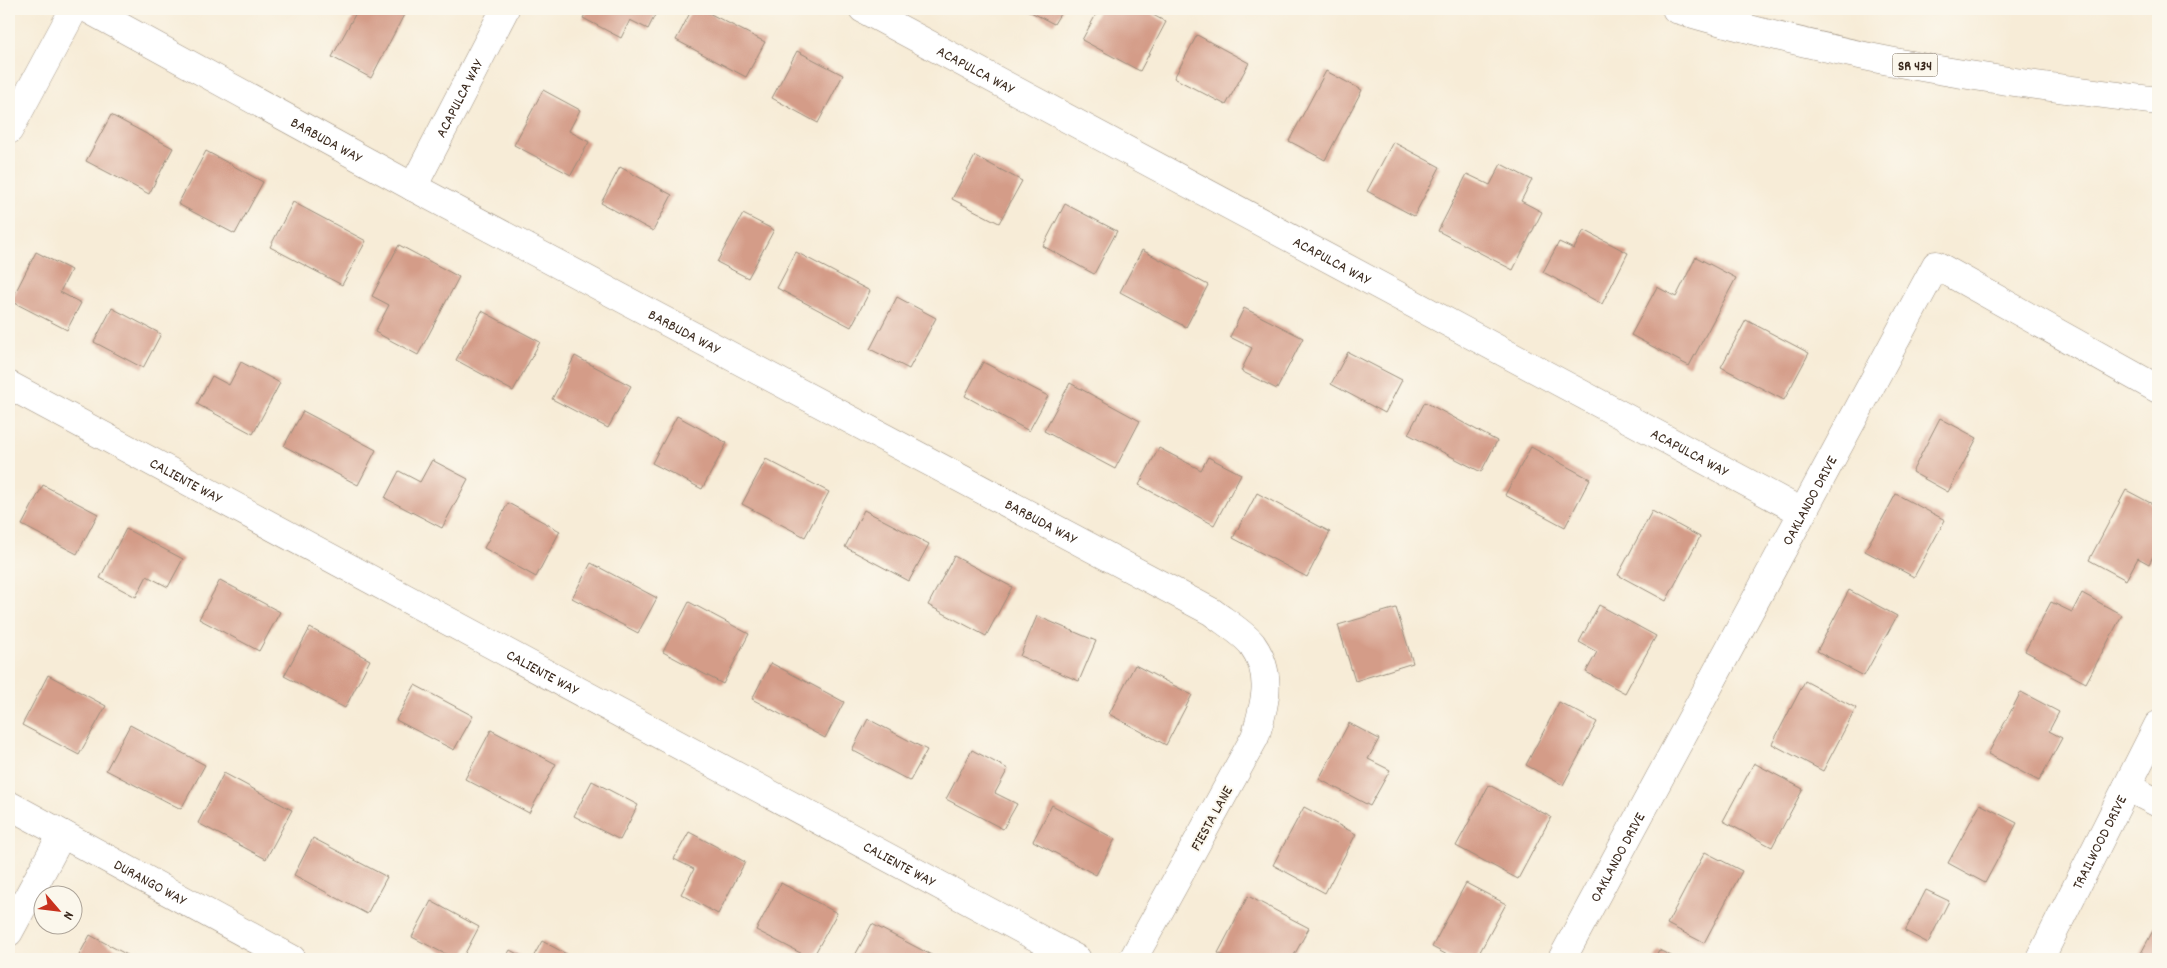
<svg xmlns="http://www.w3.org/2000/svg" width="2167" height="968" font-family="Dekko,sans-serif">
  <rect width="100%" height="100%" fill="#fbf7ec"/>
  <filter id="ink" filterUnits="userSpaceOnUse"><feTurbulence type="fractalNoise" baseFrequency=".02" numOctaves="2"/><feDisplacementMap in="SourceGraphic" scale="10" xChannelSelector="R" yChannelSelector="G"/><feConvolveMatrix kernelMatrix="1 2 1 2 8 2 1 2 1" color-interpolation-filters="sRGB"/></filter>
  <filter id="wash" filterUnits="userSpaceOnUse"><feTurbulence type="fractalNoise" baseFrequency=".0096" numOctaves="4" result="noise"/><feDisplacementMap in="SourceGraphic" scale="20" xChannelSelector="R" yChannelSelector="G"/><feGaussianBlur stdDeviation="1.12" result="paint"/><feColorMatrix in="noise" values="0 0 0 0 0 0 0 0 0 0 0 0 0 0 0 0 0 1.4 0 .05"/><feComposite in="paint" operator="in"/></filter>
  <g filter="url(#wash)">
    <rect width="100%" height="100%" fill="#f7ecd7"/>
    <g id="blocks">
      <!-- building -->
      <g fill="#d49c88">
        <polygon points="358,9 407,9 371,78 332,57"/>
        <polygon points="588,9 658,9 648,29 630,20 621,38 583,18"/>
        <polygon points="692,9 701,9 765,42 746,77 676,40"/>
        <polygon points="1025,9 1063,9 1054,24"/>
        <polygon points="1099,9 1142,9 1166,22 1140,71 1082,40"/>
        <polygon points="1197,35 1249,63 1226,105 1174,78"/>
        <polygon points="797,51 843,75 818,123 772,98"/>
        <polygon points="1326,71 1362,90 1325,160 1289,141"/>
        <polygon points="543,90 580,110 569,131 589,142 571,175 514,145"/>
        <polygon points="111,115 173,148 149,194 86,161"/>
        <polygon points="1393,142 1440,167 1414,216 1367,191"/>
        <polygon points="206,151 263,182 235,234 178,204"/>
        <polygon points="975,156 1022,181 999,223 952,199"/>
        <polygon points="1501,164 1532,180 1521,201 1542,212 1513,270 1438,231 1467,174 1490,185"/>
        <polygon points="620,167 672,195 653,231 601,203"/>
        <polygon points="293,202 366,241 342,285 270,247"/>
        <polygon points="1065,204 1117,231 1094,274 1043,246"/>
        <polygon points="743,214 774,230 748,278 717,262"/>
        <polygon points="1584,230 1628,253 1602,304 1543,272 1559,242 1574,249"/>
        <polygon points="399,245 459,277 418,355 375,332 389,305 372,296"/>
        <polygon points="1142,250 1208,285 1186,327 1120,292"/>
        <polygon points="36,252 71,270 60,292 81,303 67,330 11,301"/>
        <polygon points="796,252 870,291 851,327 777,288"/>
        <polygon points="1696,257 1736,278 1689,366 1631,335 1657,287 1676,297"/>
        <polygon points="897,297 936,318 909,369 870,349"/>
        <polygon points="112,308 161,334 143,368 94,342"/>
        <polygon points="1244,308 1303,338 1277,389 1241,371 1252,348 1230,337"/>
        <polygon points="482,311 540,342 513,391 456,360"/>
        <polygon points="1746,320 1809,353 1784,400 1721,367"/>
        <polygon points="1348,352 1402,380 1385,413 1331,384"/>
        <polygon points="575,356 631,386 608,428 552,399"/>
        <polygon points="241,362 280,383 253,434 197,404 212,376 229,385"/>
        <polygon points="983,362 1048,396 1029,431 965,396"/>
        <polygon points="1070,383 1140,421 1115,469 1044,431"/>
        <polygon points="1425,402 1497,441 1481,472 1408,434"/>
        <polygon points="303,411 376,450 358,485 284,446"/>
        <polygon points="677,416 727,443 702,489 652,463"/>
        <polygon points="1940,418 1977,438 1948,492 1912,472"/>
        <polygon points="1531,447 1590,479 1565,527 1505,495"/>
        <polygon points="1159,448 1201,470 1208,457 1241,474 1214,525 1139,485"/>
        <polygon points="766,459 829,492 805,537 742,504"/>
        <polygon points="432,460 468,479 442,528 385,498 399,471 420,482"/>
        <polygon points="43,485 98,514 77,554 22,525"/>
        <polygon points="2126,490 2158,507 2158,547 2149,564 2138,558 2126,580 2089,560"/>
        <polygon points="1257,493 1330,532 1307,577 1233,538"/>
        <polygon points="1896,494 1945,520 1914,577 1865,551"/>
        <polygon points="508,503 560,531 536,577 484,548"/>
        <polygon points="864,510 929,544 909,581 845,547"/>
        <polygon points="1652,511 1700,537 1666,601 1618,575"/>
        <polygon points="126,529 183,559 168,587 147,576 136,597 100,578"/>
        <polygon points="954,556 1012,587 986,636 928,605"/>
        <polygon points="591,563 657,598 638,633 572,598"/>
        <polygon points="220,580 280,612 259,651 199,619"/>
        <polygon points="1849,590 1897,616 1864,676 1817,651"/>
        <polygon points="2082,593 2122,615 2086,683 2025,651 2051,602 2072,612"/>
        <polygon points="689,602 749,634 723,684 663,652"/>
        <polygon points="1599,605 1656,636 1625,693 1586,672 1597,652 1579,642"/>
        <polygon points="1396,608 1413,663 1355,681 1338,625"/>
        <polygon points="1037,616 1096,641 1079,681 1020,656"/>
        <polygon points="310,628 370,660 345,708 284,676"/>
        <polygon points="771,663 844,702 825,738 752,699"/>
        <polygon points="1135,665 1192,695 1166,745 1109,714"/>
        <polygon points="48,675 106,706 79,755 22,725"/>
        <polygon points="1805,681 1856,708 1823,771 1772,744"/>
        <polygon points="415,685 473,716 454,750 396,720"/>
        <polygon points="2021,692 2059,712 2049,731 2062,738 2039,781 1988,754"/>
        <polygon points="1559,702 1597,722 1563,785 1526,765"/>
        <polygon points="868,719 927,750 910,781 852,750"/>
        <polygon points="1349,723 1379,739 1368,759 1390,770 1370,806 1319,779"/>
        <polygon points="130,725 205,765 181,809 106,770"/>
        <polygon points="491,730 556,764 529,813 465,779"/>
        <polygon points="972,750 1008,769 995,793 1017,804 1003,829 946,799"/>
        <polygon points="1754,763 1803,789 1772,847 1723,821"/>
        <polygon points="224,773 292,810 266,859 198,823"/>
        <polygon points="592,781 638,805 620,840 574,816"/>
        <polygon points="1489,785 1551,817 1518,879 1456,846"/>
        <polygon points="1980,804 2017,823 1985,883 1948,863"/>
        <polygon points="1052,805 1115,839 1096,875 1033,841"/>
        <polygon points="1304,807 1356,834 1325,893 1273,865"/>
        <polygon points="689,832 745,862 718,914 681,894 694,869 674,859"/>
        <polygon points="313,838 387,877 367,914 294,875"/>
        <polygon points="1705,852 1742,871 1704,943 1667,924"/>
        <polygon points="781,883 837,913 812,959 756,930"/>
        <polygon points="1466,883 1506,904 1476,959 1455,959 1432,947"/>
        <polygon points="1926,890 1949,901 1928,943 1905,931"/>
        <polygon points="1248,896 1309,928 1292,959 1230,959 1218,953"/>
        <polygon points="431,901 479,927 462,959 455,959 412,937"/>
        <polygon points="2158,921 2158,959 2138,959"/>
        <polygon points="872,924 939,959 853,959"/>
        <polygon points="90,935 135,959 77,959"/>
        <polygon points="542,941 576,959 532,959"/>
        <polygon points="510,950 527,959 505,959"/>
        <polygon points="1659,950 1677,959 1654,959"/>
      </g>
    </g>
  </g>
  <g filter="url(#ink)">
    <use href="#blocks" fill-opacity="0" stroke="#998b7a" stroke-width="1"/>
    <g fill="none" stroke-linecap="round" stroke-linejoin="round">
      <!-- street casing -->
      <g stroke="#998b7a" stroke-width="29">
        <g id="street">
          <path id="s1" d="M88 9 413 187 1212 612C1225 622 1242 632 1252 644 1274 675 1265 704 1255 737L1133 959"/>
          <path id="s2" d="M863 9 1802 512"/>
          <path id="s3" d="M413 187 505 9"/>
          <path id="s4" d="M9 385 1077 959"/>
          <polyline points="2127,787 2158,803"/>
          <path id="s5" d="M9 805 292 959"/>
          <polyline points="9,932 62,834"/>
          <path id="s6" d="M1562 959 1936 265 2158 389"/>
        </g>
      </g>
      <!-- secondary casing -->
      <g stroke="#998b7a" stroke-width="29">
        <g id="secondary">
          <polyline points="9,130 74,9"/>
          <path id="s7" d="M2040 959 2158 725"/>
        </g>
      </g>
      <!-- primary casing -->
      <g stroke="#998b7a" stroke-width="29">
        <path id="primary" d="M1676 9C1741 28 1807 44 1874 58 1968 77 2063 89 2158 101"/>
      </g>
      <!-- street -->
      <use href="#street" stroke="#fff" stroke-width="28"/>
      <!-- secondary -->
      <use href="#secondary" stroke="#fff" stroke-width="28"/>
      <!-- primary -->
      <use href="#primary" stroke="#fff" stroke-width="28"/>
    </g>
  </g>
  <g text-anchor="middle" stroke-width="4" stroke-linejoin="round" paint-order="stroke">
    <!-- shield labels -->
    <rect fill="#fbf7ec" stroke="#75685c" stroke-width="1" x="1892.5" y="53.5" width="45" height="23" rx="4"/>
    <g font-size="14" font-weight="bold" fill="#3b2a1e">
      <text x="1915" y="70">SR 434</text>
    </g>
    <!-- street labels -->
    <g font-size="15" fill="#3b2a1e" stroke="#fbf7ec">
      <text dy="5" stroke="none"><textPath href="#s2" startOffset="128">ACAPULCA WAY</textPath></text>
      <text dy="5" stroke="none"><textPath href="#s3" startOffset="100">ACAPULCA WAY</textPath></text>
      <text dy="5" stroke="none"><textPath href="#s1" startOffset="272">BARBUDA WAY</textPath></text>
      <text dy="5" stroke="none"><textPath href="#s2" startOffset="532">ACAPULCA WAY</textPath></text>
      <text dy="5" stroke="none"><textPath href="#s1" startOffset="678">BARBUDA WAY</textPath></text>
      <text dy="5" stroke="none"><textPath href="#s2" startOffset="938">ACAPULCA WAY</textPath></text>
      <text dy="5" stroke="none"><textPath href="#s4" startOffset="201">CALIENTE WAY</textPath></text>
      <text dy="5" stroke="none"><textPath href="#s6" startOffset="521">OAKLANDO DRIVE</textPath></text>
      <text dy="5" stroke="none"><textPath href="#s1" startOffset="1082">BARBUDA WAY</textPath></text>
      <text dy="5" stroke="none"><textPath href="#s4" startOffset="606">CALIENTE WAY</textPath></text>
      <text transform="translate(1211 818) rotate(-61)" y="5">FIESTA LANE</text>
      <text dy="5" stroke="none"><textPath href="#s7" startOffset="131">TRAILWOOD DRIVE</textPath></text>
      <text dy="5" stroke="none"><textPath href="#s6" startOffset="116">OAKLANDO DRIVE</textPath></text>
      <text dy="5" stroke="none"><textPath href="#s4" startOffset="1011">CALIENTE WAY</textPath></text>
      <text dy="5" stroke="none"><textPath href="#s5" startOffset="161">DURANGO WAY</textPath></text>
    </g>
  </g>
  <!-- margin -->
  <rect width="2167" height="968" fill="none" stroke="#fbf7ec" stroke-width="30"/>
  <!-- north arrow -->
  <g transform="translate(58 910) rotate(118)"><circle r="24" fill="#fbf7ec" stroke="#aea59a"/>
  <path d="M0-4L9 19L0 12L-9 19Z" fill="#c8321e"/>
  <text y="-8" font-size="14" font-weight="bold" text-anchor="middle" fill="#3b2a1e">N</text>
  </g>
</svg>
